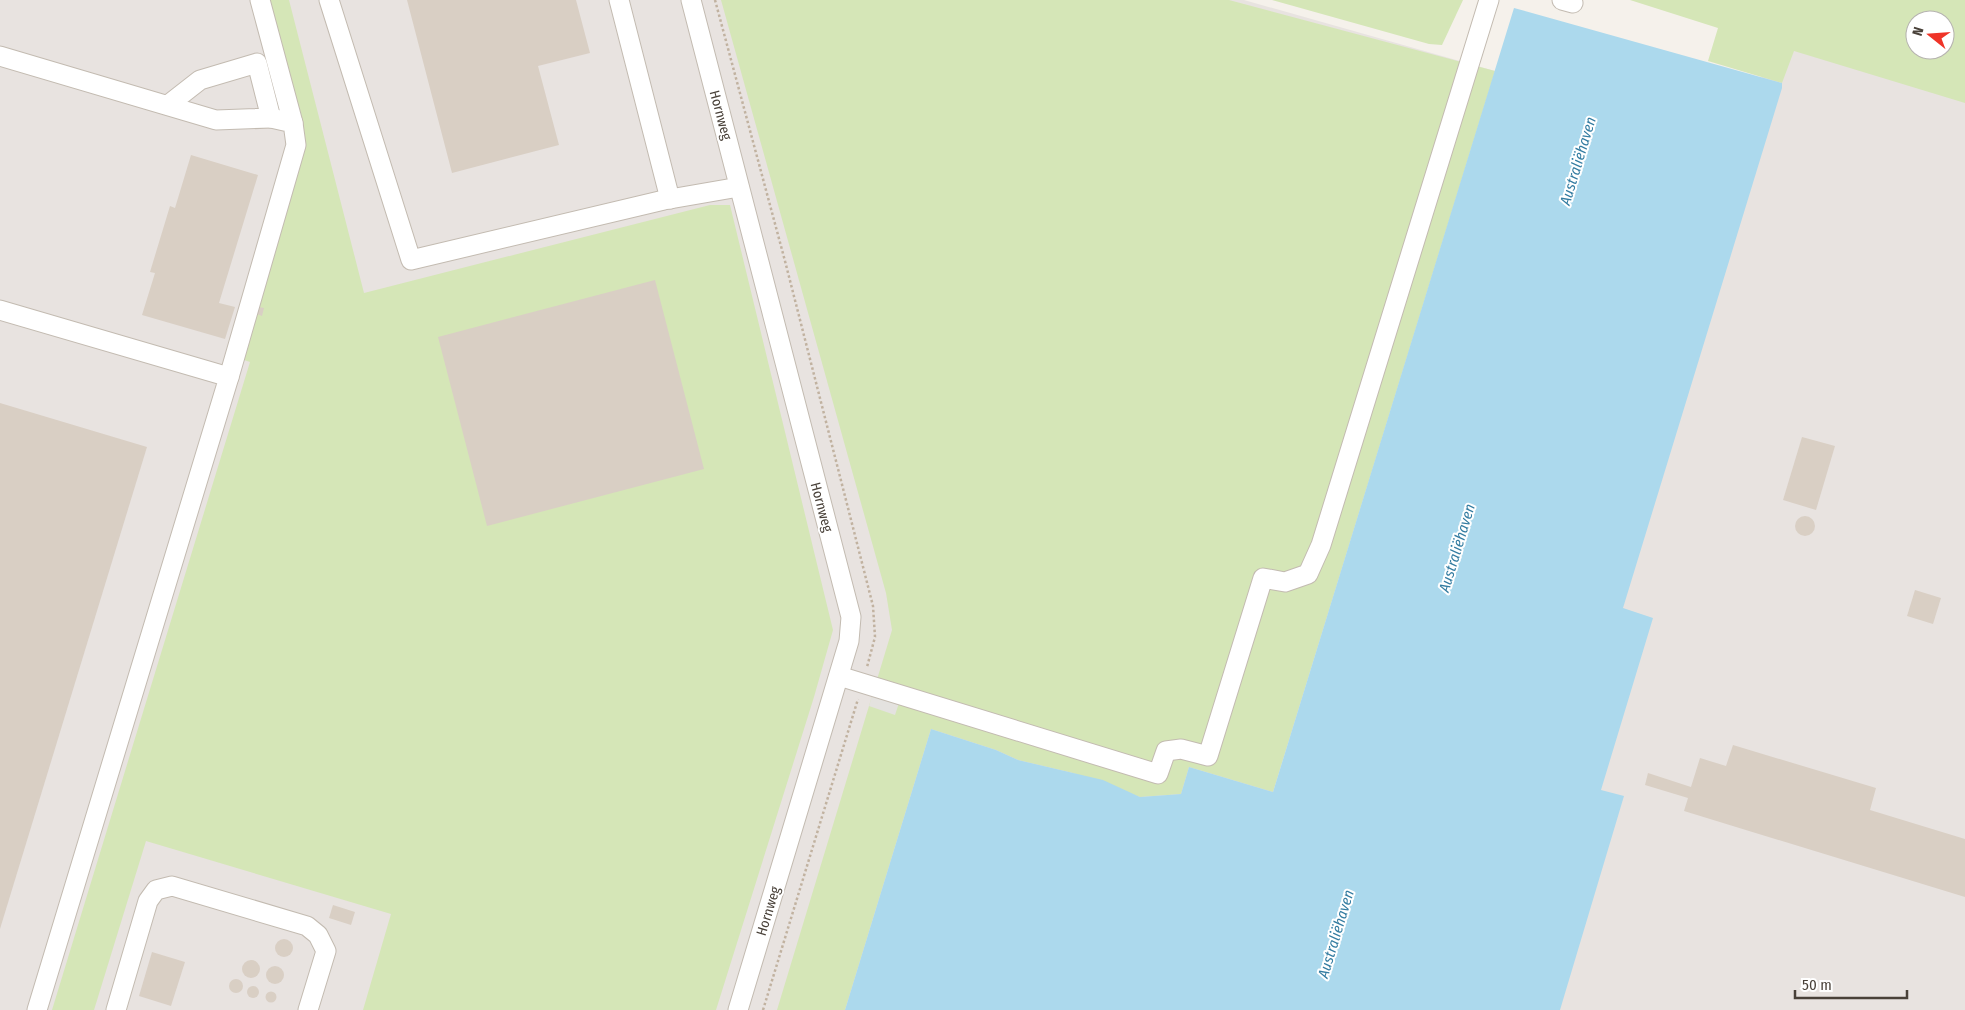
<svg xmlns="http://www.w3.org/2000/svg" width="1965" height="1010" font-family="'Fira Sans Condensed',sans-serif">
  <rect width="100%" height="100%" fill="#f5f1eb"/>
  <!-- industrial -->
  <g fill="#e8e3e0">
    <polygon points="0,0 1244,0 1495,71 1273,792 846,1010 0,1010"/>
    <polygon points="1778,25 1965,58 1965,1010 1472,1010"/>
  </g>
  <!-- green -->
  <g fill="#d5e6b7" fill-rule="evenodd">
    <polygon points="267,0 289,0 364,293 710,205 730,205 833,630 814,697 716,1010 363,1010 391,914 146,841 94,1010 52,1010 250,362 241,359 304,147"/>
    <polygon points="721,0 1229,0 1495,71 1273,792 1189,767 1181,794 1140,797 1073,773 1018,760 996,750 931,729 845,1010 777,1010 892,630 886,593"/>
    <polygon points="1272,0 1463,0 1442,45 1429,44"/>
    <path d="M1630 0H1965V103L1794 51 1782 83 1708 61 1718 28ZM1915 20H1945V50H1915Z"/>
  </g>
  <!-- parking -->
  <polygon fill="#e4e2df" points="873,692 900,700 895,715 869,706"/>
  <!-- water -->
  <polygon fill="#acd9ed" points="1514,8 1782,83 1782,88 1623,608 1653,618 1601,790 1624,796 1560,1010 845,1010 931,729 996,750 1018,760 1103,780 1140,797 1181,794 1189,767 1273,792"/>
  <!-- building -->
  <g fill="#d9cfc4">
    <polygon points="407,0 576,0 590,53 538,66 559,145 452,173"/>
    <polygon points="191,155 258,175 219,303 235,307 225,339 142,315 155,273 150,272 170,206 175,208"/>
    <polygon points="655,280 704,469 487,526 438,337"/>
    <polygon points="259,307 264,308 262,316 257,314"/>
    <polygon points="0,403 147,447 0,929"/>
    <polygon points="1802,437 1835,446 1816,510 1783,500"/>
    <circle cx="1805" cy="526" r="10"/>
    <polygon points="1915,590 1941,598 1933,624 1907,616"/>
    <polygon points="1733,745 1876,788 1870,810 1965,839 1965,897 1684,811 1688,798 1645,785 1648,773 1691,787 1700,758 1726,766"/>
    <polygon points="333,905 355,912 351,925 329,918"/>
    <circle cx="284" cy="948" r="9"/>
    <polygon points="152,952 185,962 171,1006 139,996"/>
    <circle cx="251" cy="969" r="9"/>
    <circle cx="275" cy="975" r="9"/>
    <circle cx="236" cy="986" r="7"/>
    <circle cx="253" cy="992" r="6"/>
    <circle cx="271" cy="997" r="5.5"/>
  </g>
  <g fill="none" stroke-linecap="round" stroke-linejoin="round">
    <!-- minor casing -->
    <g stroke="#c3bbb1" stroke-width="21">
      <g id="minor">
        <polyline points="260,0 293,123"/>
        <polyline points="329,0 411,260 664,200 739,187"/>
        <polyline points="619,0 670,199"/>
        <polyline points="691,0 851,617 849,641 738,1010"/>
        <polyline points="1562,0 1573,3"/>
        <polyline points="0,56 216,120 271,118 257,63 200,80 168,105"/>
        <polyline points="0,310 229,377 37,1010"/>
        <polyline points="229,377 296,145 293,123 271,118"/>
        <polyline points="839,676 1158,774 1166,751 1181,749 1208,756 1263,578 1285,582 1308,574 1321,545 1489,0"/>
        <polyline points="116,1010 148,901 156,890 172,886 307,926 318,935 326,951 308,1010"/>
      </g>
    </g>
    <!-- path -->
    <g stroke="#c1b2a0" stroke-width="2.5" stroke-dasharray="2.5 2.5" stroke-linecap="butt">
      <polyline points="715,0 785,261 873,606 875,637 867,667"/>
      <polyline points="763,1010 858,699"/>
    </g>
    <!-- minor -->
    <use href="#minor" stroke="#fff" stroke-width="19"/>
  </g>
  <g text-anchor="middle" stroke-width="4" stroke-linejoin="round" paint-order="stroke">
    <!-- street labels -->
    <g font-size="14" fill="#494139" stroke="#fff">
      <text transform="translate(721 115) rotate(75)" y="5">Hornweg</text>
      <text transform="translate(822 507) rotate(75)" y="5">Hornweg</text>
      <text transform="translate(768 911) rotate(-73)" y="5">Hornweg</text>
    </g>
    <!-- water labels -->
    <g font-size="15" font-style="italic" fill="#337ca1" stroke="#fff">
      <text transform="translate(1578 161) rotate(-73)" y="5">Australiëhaven</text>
      <text transform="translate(1457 548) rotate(-73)" y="5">Australiëhaven</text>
      <text transform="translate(1336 934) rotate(-73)" y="5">Australiëhaven</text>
    </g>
  </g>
  <!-- north arrow -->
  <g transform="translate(1930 35) rotate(287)"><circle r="24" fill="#ffffff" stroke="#b6b3b0"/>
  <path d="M0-4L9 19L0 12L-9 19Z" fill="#ef3428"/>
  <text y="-8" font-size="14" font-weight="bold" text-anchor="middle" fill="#494139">N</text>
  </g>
  <!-- scale -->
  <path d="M1795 990v8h112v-8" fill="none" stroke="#494139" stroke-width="2.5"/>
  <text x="1802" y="990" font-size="15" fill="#494139" stroke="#ffffff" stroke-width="4" paint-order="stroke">50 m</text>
</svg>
